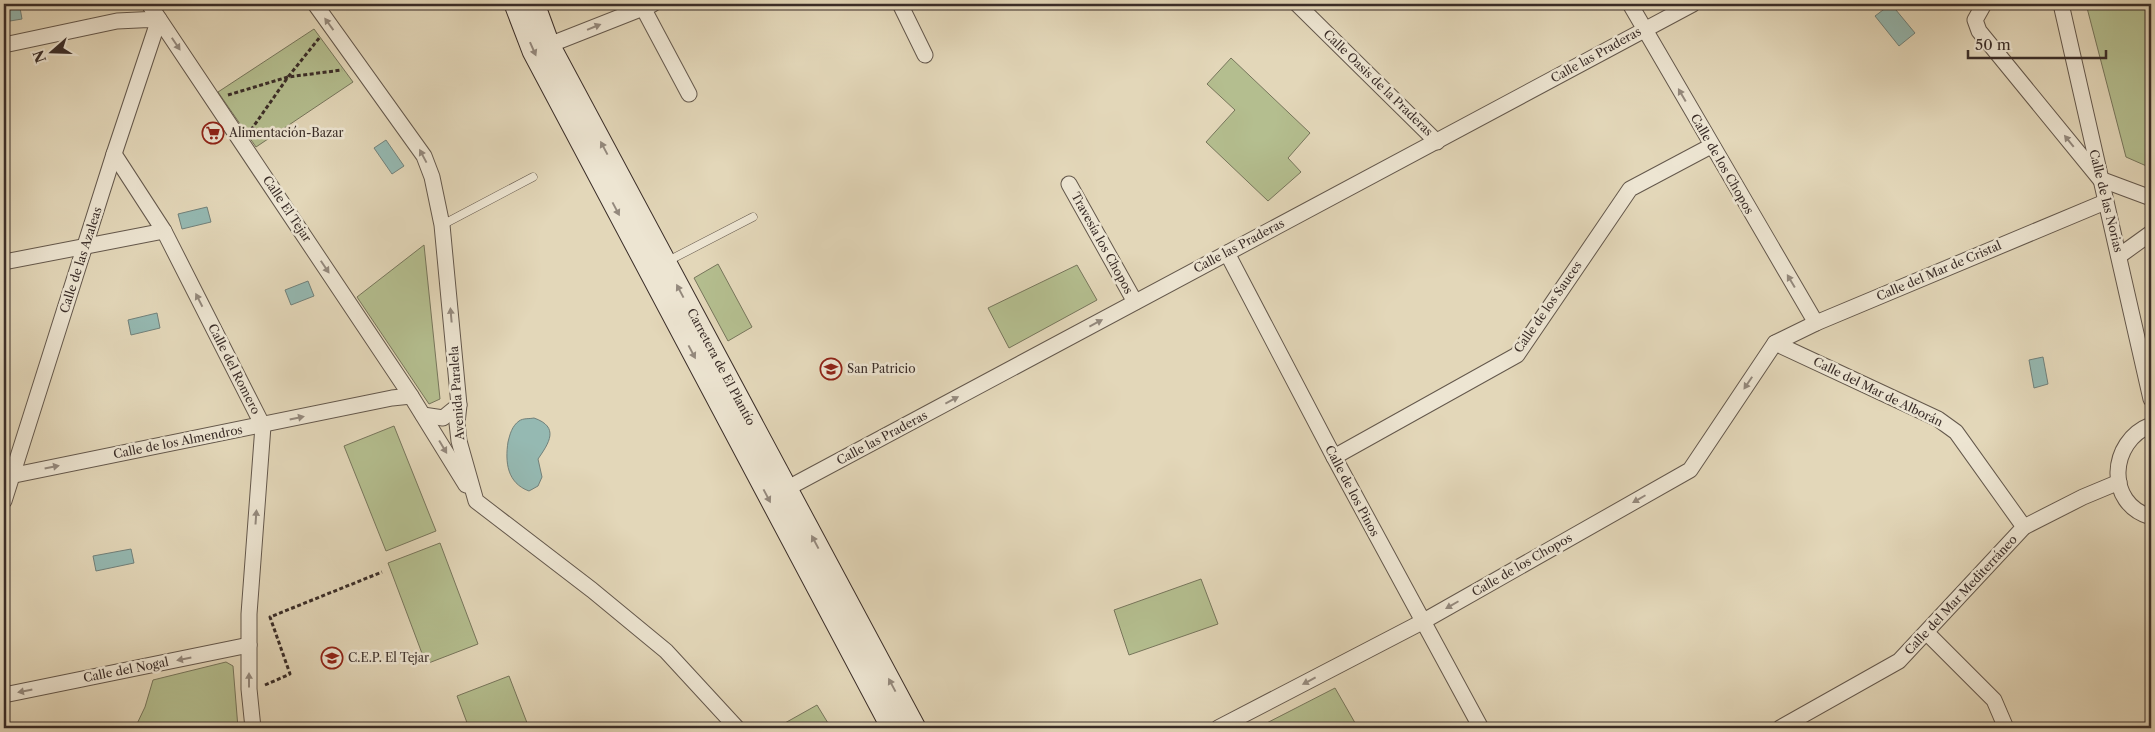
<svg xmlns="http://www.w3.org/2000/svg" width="2155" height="732" font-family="'Libre Caslon Text',serif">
  <rect width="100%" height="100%" fill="#e3d7b9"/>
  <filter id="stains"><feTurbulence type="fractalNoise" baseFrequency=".004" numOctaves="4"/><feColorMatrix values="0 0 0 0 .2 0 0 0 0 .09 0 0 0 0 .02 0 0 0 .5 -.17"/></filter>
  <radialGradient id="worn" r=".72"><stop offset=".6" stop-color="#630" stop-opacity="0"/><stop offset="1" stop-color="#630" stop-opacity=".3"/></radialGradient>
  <!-- green -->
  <g fill="#b4be8f" stroke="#77765c">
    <polygon points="2086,4 2151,4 2151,168 2126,157"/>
    <polygon points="314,29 353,82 256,147 218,92"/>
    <polygon points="1231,58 1310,133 1288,158 1301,172 1268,201 1206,142 1235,110 1207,84"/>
    <polygon points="424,245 440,399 429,404 357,297"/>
    <polygon points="718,264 752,327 728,341 694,278"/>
    <polygon points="1077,265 1097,300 1009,348 988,308"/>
    <polygon points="394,426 436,531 386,551 344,446"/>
    <polygon points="440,543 478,644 426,664 388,563"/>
    <polygon points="1201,579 1218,624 1129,655 1114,610"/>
    <polygon points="226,662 233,666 238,728 135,728 145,707 153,680"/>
    <polygon points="509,676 529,728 469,728 457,696"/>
    <polygon points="1335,688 1358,728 1257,728"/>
    <polygon points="817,705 831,728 776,728"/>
  </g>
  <!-- water -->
  <g fill="#95b9b2" stroke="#71817b">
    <polygon points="1891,4 1915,33 1899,46 1875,16"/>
    <polygon points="20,8 22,19 4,22 4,11"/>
    <polygon points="386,140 404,166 392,174 374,148"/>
    <polygon points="207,207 211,222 182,229 178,214"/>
    <polygon points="308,281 314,296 291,305 285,290"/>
    <polygon points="157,313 160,328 131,335 128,320"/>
    <polygon points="2043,357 2048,384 2034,388 2029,360"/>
    <path d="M534 418C560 427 549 443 538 459L542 477 538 486 529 491C507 483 505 462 508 442 510 434 512 426 519 421 523 418 529 419 534 418Z"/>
    <polygon points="131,549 134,563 96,571 93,556"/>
  </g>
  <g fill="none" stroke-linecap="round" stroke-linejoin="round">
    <!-- lane casing -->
    <g stroke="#64584c" stroke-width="9">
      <g id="lane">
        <polyline points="442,225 533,177"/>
        <polyline points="666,262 753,217"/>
      </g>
    </g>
    <!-- street casing -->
    <g stroke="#64584c" stroke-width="17">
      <g id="street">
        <polyline points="149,4 411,396 466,485"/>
        <polyline points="315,4 424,156 432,177 442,225 459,405 457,423 459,441 476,501 592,590 666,651 737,728"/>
        <polyline points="641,4 689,94"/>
        <polyline points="900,4 925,55"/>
        <polyline points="1297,4 1437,142"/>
        <polyline points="1630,4 1816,323"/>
        <polyline points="1984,4 1975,20 1979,31 2100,179 2151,198"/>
        <polyline points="2061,4 2151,399"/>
        <polyline points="4,45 117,21 159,19 114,154 4,501"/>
        <polyline points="549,45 653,4"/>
        <polyline points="114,154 164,231 263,426 249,614 249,689 253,728"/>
        <polyline points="1069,184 1135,302"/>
        <polyline points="1227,253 1334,457 1481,728"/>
        <polyline points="2119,256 2151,233"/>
        <polyline points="4,262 164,231"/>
        <polyline points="1775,343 1938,419 1956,432 2024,527"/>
        <polyline points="423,415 443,418 459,405"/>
        <path d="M2151 425C2109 441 2105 504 2151 517"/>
        <polyline points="1334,457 1517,355 1630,189 1711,146"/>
        <polyline points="5,477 392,398 411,396"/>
        <polyline points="786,489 1693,4"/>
        <polyline points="1927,633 1994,700 2006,728"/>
        <polyline points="4,695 249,645"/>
        <polyline points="1218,728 1422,622 1690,470 1775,343 1816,323 2105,202"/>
        <polyline points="1780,728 1899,661 2024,527 2083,497 2119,482"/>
      </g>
    </g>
    <!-- secondary casing -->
    <g stroke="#3a2d28" stroke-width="23">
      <g id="secondary">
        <polyline points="515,4 533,51 892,728"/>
        <polyline points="534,4 549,45 915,728"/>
      </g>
    </g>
    <!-- path -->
    <g stroke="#3a2d28" stroke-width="3" stroke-dasharray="4 2.5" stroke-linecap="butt">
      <polyline points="228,95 288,77 342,70"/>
      <polyline points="251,130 288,77 320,37"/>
      <polyline points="265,685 290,674 270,617 382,572"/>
    </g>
    <!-- lane -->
    <use href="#lane" stroke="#ede5d2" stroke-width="8"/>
    <!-- street -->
    <use href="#street" stroke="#ede5d2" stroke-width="15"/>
    <!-- secondary -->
    <use href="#secondary" stroke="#ede5d2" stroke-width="21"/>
  </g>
  <!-- one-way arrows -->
  <defs><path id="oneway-solid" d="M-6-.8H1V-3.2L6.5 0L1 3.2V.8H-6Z" transform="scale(1.25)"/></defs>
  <g fill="#94897d">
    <use href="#oneway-solid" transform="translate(329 24) rotate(-126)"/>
    <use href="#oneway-solid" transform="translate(594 27) rotate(-22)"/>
    <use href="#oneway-solid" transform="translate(176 44) rotate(56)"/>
    <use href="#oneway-solid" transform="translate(533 49) rotate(66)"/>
    <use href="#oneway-solid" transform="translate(1682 95) rotate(-120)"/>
    <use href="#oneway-solid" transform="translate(2069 141) rotate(-129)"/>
    <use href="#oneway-solid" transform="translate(604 148) rotate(-118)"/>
    <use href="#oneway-solid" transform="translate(423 156) rotate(-118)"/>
    <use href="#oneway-solid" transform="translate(616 209) rotate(62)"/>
    <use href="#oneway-solid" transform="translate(325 267) rotate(56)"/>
    <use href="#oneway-solid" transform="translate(1791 281) rotate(-121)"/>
    <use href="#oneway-solid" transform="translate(680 291) rotate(-118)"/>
    <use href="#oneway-solid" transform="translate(199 300) rotate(-117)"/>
    <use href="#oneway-solid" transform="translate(451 315) rotate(-95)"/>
    <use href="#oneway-solid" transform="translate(1096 323) rotate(-28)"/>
    <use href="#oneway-solid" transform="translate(692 352) rotate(62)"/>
    <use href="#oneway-solid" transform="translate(1748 383) rotate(124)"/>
    <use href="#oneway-solid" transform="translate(952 400) rotate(-28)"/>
    <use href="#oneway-solid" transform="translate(297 418) rotate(-12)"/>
    <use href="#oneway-solid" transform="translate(443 447) rotate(59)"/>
    <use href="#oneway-solid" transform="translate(52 467) rotate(-11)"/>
    <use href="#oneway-solid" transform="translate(767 496) rotate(62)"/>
    <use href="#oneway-solid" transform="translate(1639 499) rotate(150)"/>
    <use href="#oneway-solid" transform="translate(256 517) rotate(-86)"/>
    <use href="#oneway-solid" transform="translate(815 542) rotate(-118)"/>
    <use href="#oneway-solid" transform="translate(1452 605) rotate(150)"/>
    <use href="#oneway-solid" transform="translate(184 659) rotate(169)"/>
    <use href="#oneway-solid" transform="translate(249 680) rotate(-90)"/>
    <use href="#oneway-solid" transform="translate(1309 681) rotate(152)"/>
    <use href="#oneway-solid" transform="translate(892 685) rotate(-118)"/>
    <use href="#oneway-solid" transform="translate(25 691) rotate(169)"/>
  </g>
  <!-- icons -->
  <defs>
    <g id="supermarket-ring" transform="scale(1.125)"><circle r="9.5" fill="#ede5d2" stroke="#8f2418" stroke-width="1.5"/><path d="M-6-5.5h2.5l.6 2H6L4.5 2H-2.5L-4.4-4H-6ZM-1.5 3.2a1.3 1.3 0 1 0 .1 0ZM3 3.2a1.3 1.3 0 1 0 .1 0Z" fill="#8f2418"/></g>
    <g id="school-ring" transform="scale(1.125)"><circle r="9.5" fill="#ede5d2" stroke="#8f2418" stroke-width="1.5"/><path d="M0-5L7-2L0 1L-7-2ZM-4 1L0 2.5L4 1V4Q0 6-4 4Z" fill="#8f2418"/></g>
  </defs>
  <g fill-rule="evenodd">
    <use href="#supermarket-ring" x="213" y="133"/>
    <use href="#school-ring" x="831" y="369"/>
    <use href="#school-ring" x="332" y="658"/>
  </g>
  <g text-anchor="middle" stroke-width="5" stroke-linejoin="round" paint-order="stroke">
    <!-- street labels -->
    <g font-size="12" fill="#3a2d28" stroke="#ede5d2">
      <text transform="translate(1596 55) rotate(-29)" y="4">Calle las Praderas</text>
      <text transform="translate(1378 83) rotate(44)" y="4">Calle Oasis de la Praderas</text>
      <text transform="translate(1722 164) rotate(60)" y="4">Calle de los Chopos</text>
      <text transform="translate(2106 201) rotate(76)" y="4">Calle de las Norias</text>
      <text transform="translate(287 209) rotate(56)" y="4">Calle El Tejar</text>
      <text transform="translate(1102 243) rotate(61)" y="4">Travesía los Chopos</text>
      <text transform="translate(1239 246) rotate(-28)" y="4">Calle las Praderas</text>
      <text transform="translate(81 260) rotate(-72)" y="4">Calle de las Azaleas</text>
      <text transform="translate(1939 271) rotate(-23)" y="4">Calle del Mar de Cristal</text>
      <text transform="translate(1548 307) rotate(-55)" y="4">Calle de los Sauces</text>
      <text transform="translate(721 367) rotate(62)" y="4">Carretera de El Plantío</text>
      <text transform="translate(234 369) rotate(63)" y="4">Calle del Romero</text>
      <text transform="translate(1878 392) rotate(26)" y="4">Calle del Mar de Alborán</text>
      <text transform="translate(457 393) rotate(-94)" y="4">Avenida Paralela</text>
      <text transform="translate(882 438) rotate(-28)" y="4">Calle las Praderas</text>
      <text transform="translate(178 442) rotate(-11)" y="4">Calle de los Almendros</text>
      <text transform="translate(1352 491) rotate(62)" y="4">Calle de los Pinos</text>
      <text transform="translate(1522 565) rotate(-30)" y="4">Calle de los Chopos</text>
      <text transform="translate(1961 595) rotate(-47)" y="4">Calle del Mar Mediterráneo</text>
      <text transform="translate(126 670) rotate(-11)" y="4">Calle del Nogal</text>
    </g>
    <!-- poi labels -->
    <g font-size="12" fill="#3a2d28" stroke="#ede5d2" text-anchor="start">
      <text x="229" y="137">Alimentación-Bazar</text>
      <text x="847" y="373">San Patricio</text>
      <text x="348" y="662">C.E.P. El Tejar</text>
    </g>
  </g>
  <!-- margin -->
  <rect width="2155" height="732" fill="none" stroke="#e3d7b9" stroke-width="20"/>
  <rect x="5" y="5" width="2145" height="722" fill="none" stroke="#3a2d28" stroke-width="2.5"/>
  <rect x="10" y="10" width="2135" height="712" fill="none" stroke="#3a2d28"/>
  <!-- north arrow -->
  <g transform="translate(52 52) rotate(250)" stroke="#ede5d2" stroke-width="4" paint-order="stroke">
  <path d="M0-4L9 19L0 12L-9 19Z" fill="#3a2d28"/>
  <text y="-8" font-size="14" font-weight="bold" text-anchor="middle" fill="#3a2d28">N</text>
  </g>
  <!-- scale -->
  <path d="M1968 50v8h138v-8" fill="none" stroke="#3a2d28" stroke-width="2.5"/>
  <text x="1975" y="50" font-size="15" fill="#3a2d28" stroke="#ede5d2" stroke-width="4" paint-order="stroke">50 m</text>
  <rect width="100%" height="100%" filter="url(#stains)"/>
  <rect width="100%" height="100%" fill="url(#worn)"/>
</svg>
